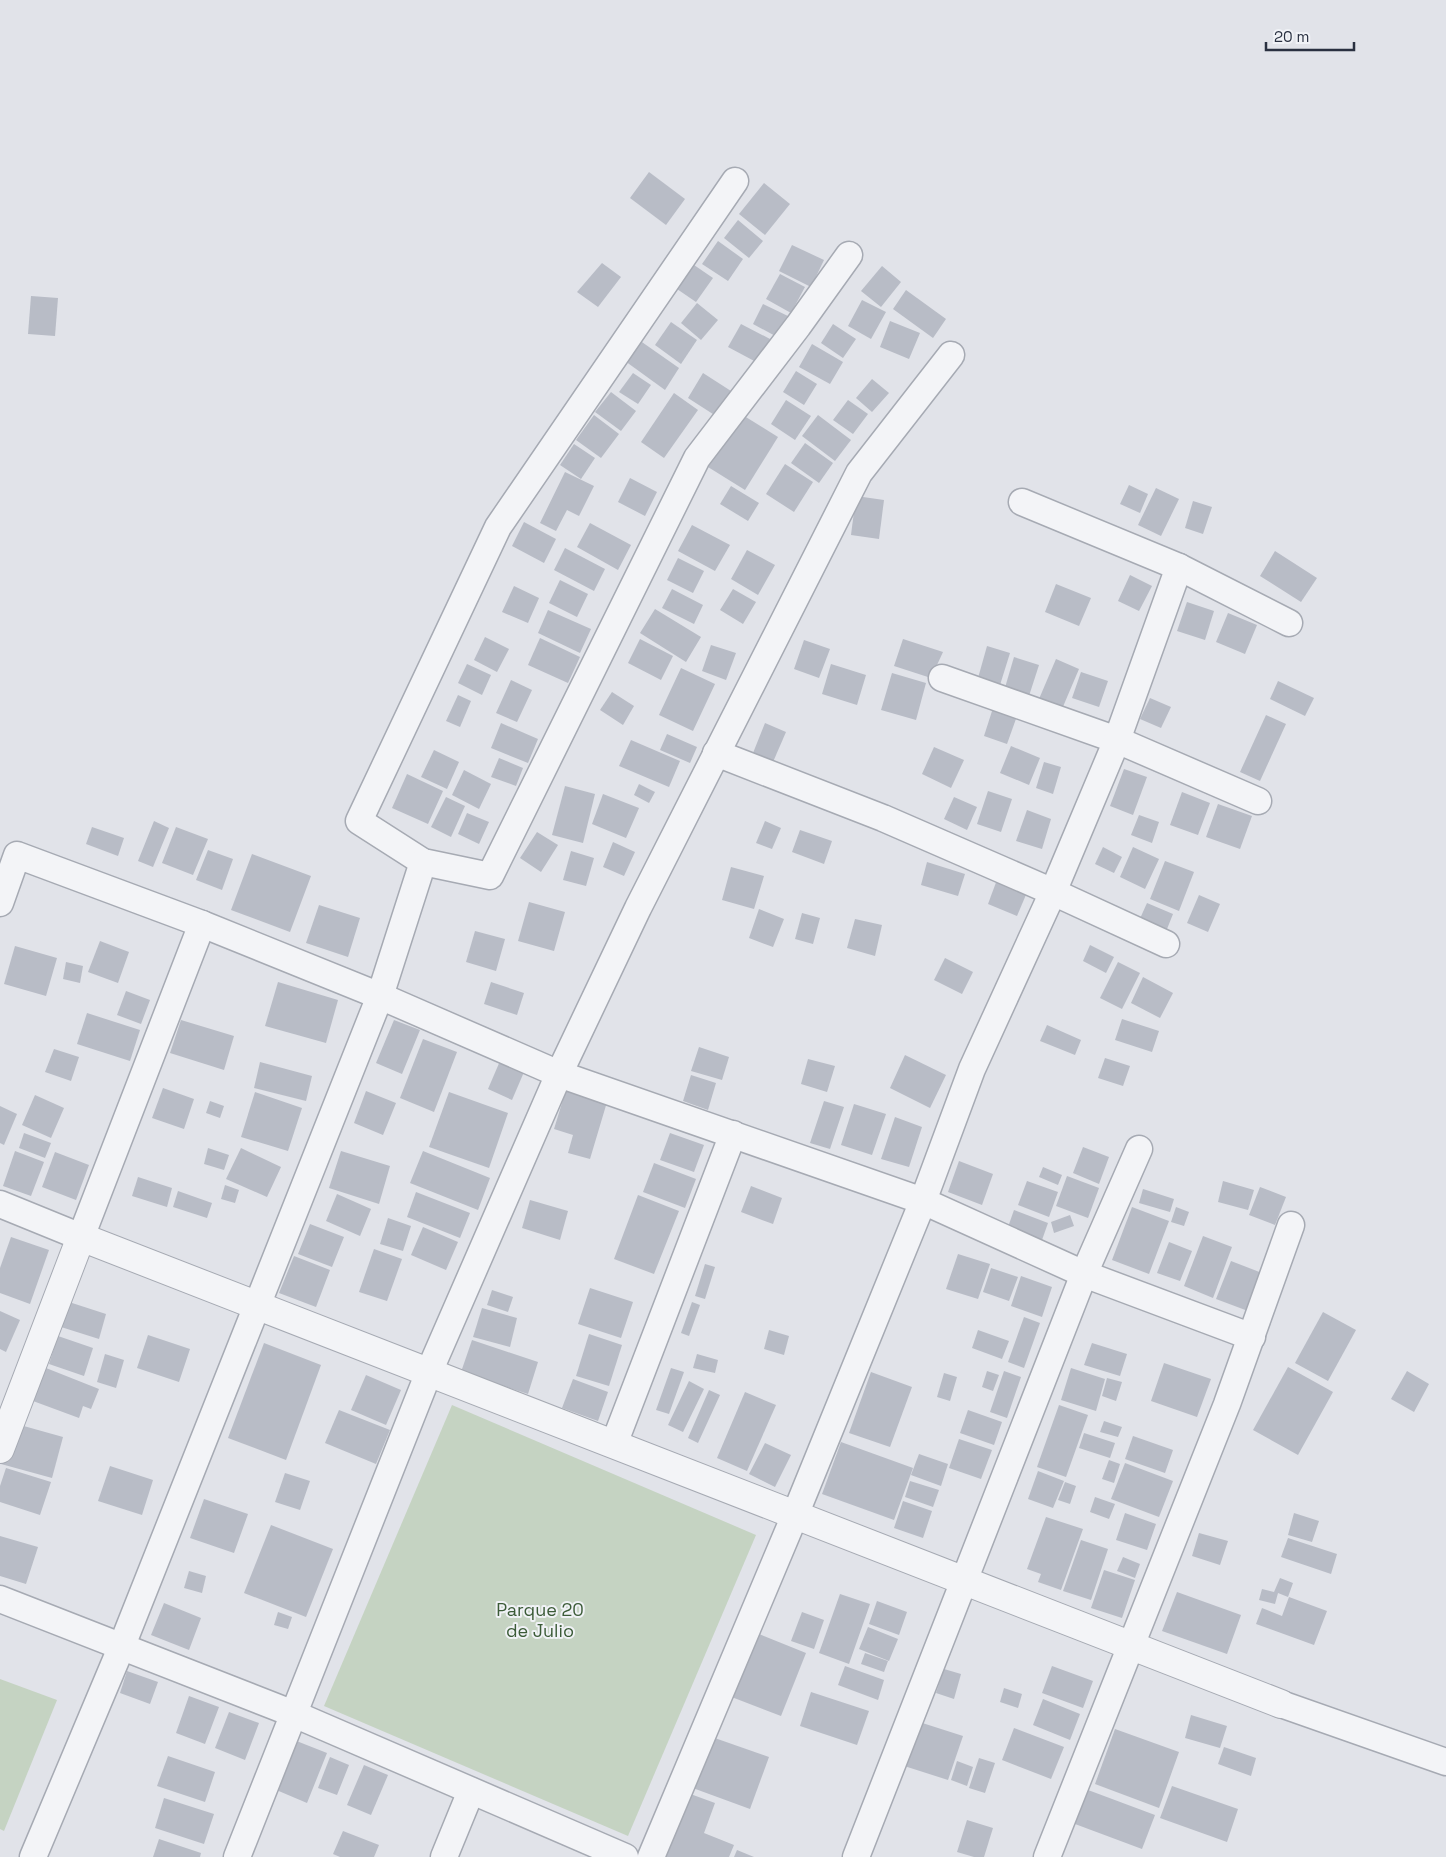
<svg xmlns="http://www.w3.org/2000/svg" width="1446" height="1857" font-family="'Space Grotesk',sans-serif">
  <rect width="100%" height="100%" fill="#e1e3e9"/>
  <!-- green -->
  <g fill="#c5d3c2">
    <polygon points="452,1405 756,1535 628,1836 324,1706"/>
    <polygon points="0,1679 57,1700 4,1831 0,1829"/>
  </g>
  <!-- building -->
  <g fill="#b8bcc6">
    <polygon points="649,172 685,199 666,225 630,198"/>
    <polygon points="764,183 790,204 765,235 739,214"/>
    <polygon points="738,220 763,241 749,258 724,238"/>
    <polygon points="718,241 743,259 728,281 702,264"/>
    <polygon points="792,245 824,260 811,287 779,271"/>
    <polygon points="602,263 621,277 598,307 577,292"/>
    <polygon points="694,265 713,278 696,302 677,289"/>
    <polygon points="882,266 901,282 881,307 861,291"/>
    <polygon points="780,274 805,287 791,313 766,299"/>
    <polygon points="906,290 946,319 933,338 893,309"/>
    <polygon points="31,296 58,298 55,336 28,334"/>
    <polygon points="862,300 886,312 871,339 848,326"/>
    <polygon points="697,303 718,320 701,340 681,323"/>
    <polygon points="763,304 790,317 779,338 753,324"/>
    <polygon points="890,321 920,333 909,359 880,347"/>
    <polygon points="671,322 697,340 681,364 655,345"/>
    <polygon points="741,324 770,339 758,363 728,347"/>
    <polygon points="833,324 856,339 843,358 821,343"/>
    <polygon points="639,340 679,368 665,390 625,361"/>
    <polygon points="812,344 843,362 830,384 799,367"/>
    <polygon points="796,371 817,384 804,405 783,392"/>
    <polygon points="633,373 651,385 638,404 619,392"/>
    <polygon points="703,373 731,391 716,416 688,398"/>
    <polygon points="872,379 889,393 872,412 856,398"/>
    <polygon points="611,392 636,411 621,431 595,412"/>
    <polygon points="674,393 698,410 664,458 641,442"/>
    <polygon points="786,400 811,416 795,440 771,424"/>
    <polygon points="848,400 868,414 853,434 833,420"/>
    <polygon points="741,414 778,437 745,490 708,467"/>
    <polygon points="594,415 619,434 601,458 576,440"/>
    <polygon points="818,415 851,440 835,461 802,436"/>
    <polygon points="805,443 833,463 819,483 791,463"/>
    <polygon points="574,444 595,458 581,479 560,465"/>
    <polygon points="785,464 813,482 794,512 766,494"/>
    <polygon points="565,472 594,486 579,516 567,510 556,531 540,523"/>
    <polygon points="630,478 657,492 645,516 618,502"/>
    <polygon points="1129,485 1148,494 1140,513 1120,504"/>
    <polygon points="731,486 759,503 748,521 720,504"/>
    <polygon points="1156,488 1179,499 1161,536 1138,525"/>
    <polygon points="856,496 884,500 879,539 851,535"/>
    <polygon points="1193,501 1212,507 1203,534 1185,528"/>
    <polygon points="524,522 556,539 544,563 512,546"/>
    <polygon points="590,523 631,545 618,570 577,547"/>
    <polygon points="692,525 730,545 715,571 678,551"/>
    <polygon points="565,548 605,569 594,591 554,570"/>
    <polygon points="747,550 775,565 758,595 731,579"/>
    <polygon points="1275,551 1317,578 1301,602 1260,576"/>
    <polygon points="678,558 704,571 693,593 667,580"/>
    <polygon points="1130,575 1152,586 1139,611 1118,601"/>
    <polygon points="560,580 588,594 577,617 549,603"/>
    <polygon points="1056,584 1091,598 1079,626 1045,612"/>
    <polygon points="514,586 539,598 528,623 502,612"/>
    <polygon points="672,589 703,605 694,624 662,608"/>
    <polygon points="733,589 756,602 743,624 720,610"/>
    <polygon points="1187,602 1214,611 1205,640 1177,631"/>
    <polygon points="655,609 701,637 686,662 640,633"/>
    <polygon points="548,610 591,629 580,653 538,633"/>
    <polygon points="1228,613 1257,625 1245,654 1216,642"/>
    <polygon points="485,637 509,649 497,672 474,660"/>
    <polygon points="540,638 580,657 568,683 528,665"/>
    <polygon points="640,639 673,656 661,680 628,663"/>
    <polygon points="903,639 943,652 931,678 894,666"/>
    <polygon points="804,640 830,649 819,678 794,669"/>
    <polygon points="711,645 736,653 726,680 702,671"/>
    <polygon points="987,646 1010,653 1000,685 978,678"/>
    <polygon points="1014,657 1039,665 1028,699 1004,691"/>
    <polygon points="1056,659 1079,669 1062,709 1039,699"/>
    <polygon points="467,664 491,675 482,695 458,683"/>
    <polygon points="831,664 866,675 857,705 822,694"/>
    <polygon points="681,668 715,684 693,731 659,715"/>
    <polygon points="1081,672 1108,681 1099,707 1072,698"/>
    <polygon points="892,673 926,683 916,720 881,710"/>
    <polygon points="511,680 532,690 517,722 496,713"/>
    <polygon points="1278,681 1314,698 1305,716 1270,699"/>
    <polygon points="612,692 634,706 623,725 600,710"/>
    <polygon points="458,695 471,701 460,727 446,721"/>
    <polygon points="1150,698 1171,707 1161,728 1140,719"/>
    <polygon points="993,708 1017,716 1007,744 984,736"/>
    <polygon points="1266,715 1286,724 1260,781 1240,772"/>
    <polygon points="501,723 538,739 528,763 491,748"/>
    <polygon points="765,723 786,732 773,762 753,753"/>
    <polygon points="667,734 697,747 690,763 660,750"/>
    <polygon points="631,740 680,761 669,787 619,766"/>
    <polygon points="1011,746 1040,758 1029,785 1000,773"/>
    <polygon points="934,747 964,760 951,788 922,774"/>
    <polygon points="434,750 459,762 447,789 421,777"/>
    <polygon points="499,758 523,768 516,786 491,777"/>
    <polygon points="1044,762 1061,767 1053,794 1036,788"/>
    <polygon points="1124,769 1147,777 1133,815 1110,806"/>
    <polygon points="464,770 491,784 479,809 452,795"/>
    <polygon points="407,774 443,791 428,824 392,808"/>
    <polygon points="639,784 655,792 649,803 634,795"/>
    <polygon points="565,786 595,794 583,843 552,835"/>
    <polygon points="988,791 1012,799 1001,832 977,824"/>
    <polygon points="1182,792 1210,803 1198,835 1170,825"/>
    <polygon points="603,794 639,808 626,838 592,824"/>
    <polygon points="446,797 465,806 451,837 431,827"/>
    <polygon points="954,797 977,807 967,830 944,819"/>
    <polygon points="1218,804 1252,816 1240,849 1206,837"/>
    <polygon points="1027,810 1051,819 1042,849 1016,841"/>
    <polygon points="467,813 489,822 479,844 458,834"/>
    <polygon points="1139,815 1159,822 1152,843 1131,835"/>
    <polygon points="154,821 169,828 153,867 138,861"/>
    <polygon points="765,821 781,828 772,849 756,843"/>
    <polygon points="92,827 124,838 118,856 86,844"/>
    <polygon points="176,827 208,839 193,875 162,863"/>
    <polygon points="800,830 832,841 824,864 792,852"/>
    <polygon points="537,832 558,845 541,872 520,858"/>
    <polygon points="613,842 635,852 624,876 603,867"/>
    <polygon points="1103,847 1122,857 1114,873 1095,864"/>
    <polygon points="1133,847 1159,859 1145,889 1120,877"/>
    <polygon points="208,850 233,859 222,890 196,880"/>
    <polygon points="571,851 594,858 586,886 563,880"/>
    <polygon points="252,854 311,876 290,932 231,910"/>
    <polygon points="1165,861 1194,872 1179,911 1150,899"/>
    <polygon points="927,862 965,874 958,896 921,885"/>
    <polygon points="731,867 764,876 754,909 722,900"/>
    <polygon points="998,877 1028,890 1017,916 988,904"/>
    <polygon points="1199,895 1220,904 1208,932 1187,923"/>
    <polygon points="529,902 565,912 554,951 518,941"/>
    <polygon points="1147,903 1173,914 1165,934 1138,923"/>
    <polygon points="319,905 360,918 348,957 306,943"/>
    <polygon points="759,909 784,919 773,947 749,938"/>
    <polygon points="802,913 820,918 813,944 795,939"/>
    <polygon points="855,919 882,925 875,956 847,948"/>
    <polygon points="475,931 505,939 496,971 466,962"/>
    <polygon points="100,941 129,952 118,983 88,972"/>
    <polygon points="1090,945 1114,957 1106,973 1083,961"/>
    <polygon points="15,946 57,958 46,996 4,984"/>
    <polygon points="945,958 973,972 962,994 934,980"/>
    <polygon points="66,962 83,966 80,983 63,979"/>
    <polygon points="1118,962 1140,973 1122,1009 1100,998"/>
    <polygon points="1143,977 1173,993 1160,1018 1131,1003"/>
    <polygon points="278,982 338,1000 326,1043 265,1026"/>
    <polygon points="491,982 524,993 517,1015 484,1004"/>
    <polygon points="126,991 150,1000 141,1024 117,1015"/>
    <polygon points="87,1013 140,1030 130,1061 77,1044"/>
    <polygon points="1122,1019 1159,1031 1152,1052 1115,1040"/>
    <polygon points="181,1020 234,1036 224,1070 170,1053"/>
    <polygon points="394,1020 420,1030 402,1074 376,1063"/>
    <polygon points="1047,1025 1081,1040 1075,1055 1040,1041"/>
    <polygon points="423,1039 457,1052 434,1112 400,1098"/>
    <polygon points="699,1047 729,1057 722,1080 691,1071"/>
    <polygon points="54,1049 79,1057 71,1081 45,1072"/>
    <polygon points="905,1055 946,1075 930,1108 890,1088"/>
    <polygon points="1105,1058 1130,1066 1123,1086 1098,1078"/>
    <polygon points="808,1059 835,1066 827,1092 801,1084"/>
    <polygon points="500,1061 524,1072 512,1100 488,1089"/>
    <polygon points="260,1062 312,1076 306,1101 254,1088"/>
    <polygon points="691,1075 716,1083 708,1110 683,1101"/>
    <polygon points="163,1088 194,1099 184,1129 152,1118"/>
    <polygon points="566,1090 607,1102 590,1159 568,1153 573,1135 554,1129"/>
    <polygon points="366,1091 396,1103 383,1135 354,1123"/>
    <polygon points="255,1092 302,1108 288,1151 241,1137"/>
    <polygon points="449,1092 508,1113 489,1168 429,1147"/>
    <polygon points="35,1095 64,1108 51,1138 22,1125"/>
    <polygon points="210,1101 224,1106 220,1118 206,1113"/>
    <polygon points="824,1101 844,1107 830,1149 810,1143"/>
    <polygon points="854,1104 886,1114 872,1155 841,1145"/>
    <polygon points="0,1106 17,1114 4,1145 0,1143"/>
    <polygon points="895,1117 922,1127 909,1167 881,1159"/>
    <polygon points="24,1133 51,1143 45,1158 19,1148"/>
    <polygon points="670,1133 704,1145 694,1172 660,1160"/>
    <polygon points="1083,1147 1109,1157 1099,1184 1073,1173"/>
    <polygon points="208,1148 229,1155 224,1170 204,1164"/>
    <polygon points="241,1148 281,1167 267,1197 226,1179"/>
    <polygon points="15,1151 44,1162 31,1196 3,1186"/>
    <polygon points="341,1151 390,1166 379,1204 329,1188"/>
    <polygon points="423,1151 490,1178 478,1210 410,1183"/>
    <polygon points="55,1152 89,1165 76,1200 42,1187"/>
    <polygon points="959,1161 993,1174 982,1205 948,1192"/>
    <polygon points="654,1163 696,1179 685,1208 643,1192"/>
    <polygon points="1043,1167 1062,1175 1058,1185 1039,1177"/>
    <polygon points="1067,1176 1099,1188 1088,1218 1056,1206"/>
    <polygon points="138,1177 172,1188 167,1207 132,1196"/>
    <polygon points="1027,1181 1058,1192 1049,1217 1018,1205"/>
    <polygon points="1223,1181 1254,1190 1248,1210 1218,1202"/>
    <polygon points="225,1185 239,1190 235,1203 221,1199"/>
    <polygon points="751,1186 782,1198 773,1224 741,1212"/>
    <polygon points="1260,1187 1286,1197 1275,1225 1249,1215"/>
    <polygon points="1143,1189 1174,1199 1170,1212 1139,1203"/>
    <polygon points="178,1191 212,1203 207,1218 173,1207"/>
    <polygon points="416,1192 470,1213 460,1238 407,1217"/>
    <polygon points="337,1194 371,1209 360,1236 326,1221"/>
    <polygon points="638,1195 679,1211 654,1274 614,1259"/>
    <polygon points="530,1200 568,1211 560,1240 522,1228"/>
    <polygon points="1132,1207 1169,1221 1149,1274 1112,1260"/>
    <polygon points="1176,1207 1189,1212 1184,1226 1171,1222"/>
    <polygon points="1014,1210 1048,1223 1042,1240 1008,1227"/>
    <polygon points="1070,1215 1074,1226 1054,1233 1051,1222"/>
    <polygon points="388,1218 411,1226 403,1251 380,1244"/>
    <polygon points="310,1224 344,1237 332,1267 298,1254"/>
    <polygon points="423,1227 458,1242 446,1270 411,1255"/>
    <polygon points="1203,1236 1232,1247 1213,1298 1184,1286"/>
    <polygon points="11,1237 49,1250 30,1304 0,1293 0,1268"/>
    <polygon points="1169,1242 1192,1251 1180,1281 1157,1273"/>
    <polygon points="374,1249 402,1259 387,1301 359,1292"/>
    <polygon points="958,1254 990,1264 978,1299 946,1289"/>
    <polygon points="294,1256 330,1270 316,1307 279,1293"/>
    <polygon points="1231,1261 1262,1273 1248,1311 1216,1299"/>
    <polygon points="705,1264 715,1267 705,1299 695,1296"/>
    <polygon points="991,1268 1018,1277 1009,1301 983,1292"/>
    <polygon points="1021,1276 1052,1287 1042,1317 1011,1306"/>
    <polygon points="590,1288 633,1302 621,1338 578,1324"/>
    <polygon points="492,1290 513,1297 508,1312 487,1305"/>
    <polygon points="69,1302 106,1314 99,1339 61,1327"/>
    <polygon points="692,1302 700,1305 689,1336 681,1333"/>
    <polygon points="482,1308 517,1318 510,1347 473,1337"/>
    <polygon points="0,1311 20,1320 6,1352 0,1349"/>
    <polygon points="1323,1312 1356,1330 1328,1381 1295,1363"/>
    <polygon points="1024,1317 1040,1323 1024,1368 1008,1362"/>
    <polygon points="769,1330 789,1336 784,1355 764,1349"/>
    <polygon points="978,1330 1009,1341 1002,1359 972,1348"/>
    <polygon points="589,1334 622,1345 609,1386 576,1376"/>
    <polygon points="148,1335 190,1349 179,1382 137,1368"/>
    <polygon points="58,1336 93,1348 84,1376 49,1364"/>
    <polygon points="472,1340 538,1362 528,1394 461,1372"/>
    <polygon points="264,1343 321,1365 286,1460 228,1438"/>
    <polygon points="1092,1343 1127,1354 1120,1376 1084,1365"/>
    <polygon points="105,1354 124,1360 116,1388 97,1382"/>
    <polygon points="697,1354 718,1360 715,1373 693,1368"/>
    <polygon points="1164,1363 1211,1379 1197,1417 1151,1401"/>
    <polygon points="1288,1367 1333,1392 1298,1455 1253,1430"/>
    <polygon points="46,1368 99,1389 91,1409 83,1406 79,1418 33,1401"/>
    <polygon points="671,1368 684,1372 669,1414 656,1410"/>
    <polygon points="1071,1368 1105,1379 1096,1411 1061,1400"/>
    <polygon points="987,1371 999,1375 993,1391 982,1387"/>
    <polygon points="1004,1371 1021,1377 1007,1418 990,1412"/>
    <polygon points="1407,1371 1429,1384 1414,1412 1391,1399"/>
    <polygon points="871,1372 912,1387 890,1447 849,1433"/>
    <polygon points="944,1373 957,1377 950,1401 937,1397"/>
    <polygon points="366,1375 401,1390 386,1425 351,1410"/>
    <polygon points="1107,1378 1122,1382 1116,1401 1102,1396"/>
    <polygon points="573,1379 608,1392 598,1421 562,1408"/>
    <polygon points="689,1381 704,1389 683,1432 668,1425"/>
    <polygon points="709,1390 720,1395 698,1443 688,1438"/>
    <polygon points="745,1392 776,1405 747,1471 717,1458"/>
    <polygon points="1059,1405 1088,1415 1066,1477 1037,1467"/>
    <polygon points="339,1410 390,1430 376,1464 325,1443"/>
    <polygon points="968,1410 1002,1422 994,1445 960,1433"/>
    <polygon points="1104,1421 1122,1427 1118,1437 1100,1432"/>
    <polygon points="13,1423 63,1437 52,1478 1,1464"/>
    <polygon points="1084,1433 1115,1443 1110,1458 1079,1448"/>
    <polygon points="1133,1436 1173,1450 1165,1473 1125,1459"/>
    <polygon points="959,1439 992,1450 981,1479 949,1468"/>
    <polygon points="841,1442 913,1468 894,1520 822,1494"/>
    <polygon points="765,1443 791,1455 775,1487 749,1474"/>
    <polygon points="919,1454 948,1464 941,1486 911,1475"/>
    <polygon points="1109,1460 1120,1464 1114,1483 1102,1479"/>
    <polygon points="1125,1463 1173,1481 1159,1517 1111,1499"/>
    <polygon points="110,1466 153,1480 142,1515 98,1501"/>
    <polygon points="6,1468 51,1482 40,1515 0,1502 0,1486"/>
    <polygon points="1038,1471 1064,1481 1053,1508 1028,1499"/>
    <polygon points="285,1473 310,1481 300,1510 275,1502"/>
    <polygon points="910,1481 939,1490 933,1507 905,1497"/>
    <polygon points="1065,1482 1076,1486 1070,1504 1058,1500"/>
    <polygon points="1095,1497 1115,1504 1109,1519 1090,1512"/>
    <polygon points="204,1499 248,1514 234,1553 190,1538"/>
    <polygon points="903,1501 932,1511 923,1538 894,1528"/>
    <polygon points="1125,1513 1156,1524 1147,1550 1116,1540"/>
    <polygon points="1294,1513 1319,1521 1312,1542 1288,1535"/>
    <polygon points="1046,1517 1083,1529 1061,1590 1038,1582 1041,1574 1027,1569"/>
    <polygon points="271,1525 333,1549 306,1617 244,1593"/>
    <polygon points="1199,1533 1228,1541 1220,1565 1192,1556"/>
    <polygon points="0,1536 38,1547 26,1584 0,1576"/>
    <polygon points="1288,1538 1337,1554 1331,1574 1281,1557"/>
    <polygon points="1081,1540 1108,1549 1091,1600 1063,1591"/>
    <polygon points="1123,1557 1140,1564 1135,1578 1117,1571"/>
    <polygon points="1104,1570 1135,1580 1122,1618 1091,1608"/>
    <polygon points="189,1571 206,1576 202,1593 184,1588"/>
    <polygon points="1280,1578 1293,1583 1288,1597 1278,1593 1275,1604 1259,1600 1262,1589 1274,1592"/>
    <polygon points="1177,1592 1241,1615 1227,1654 1162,1631"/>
    <polygon points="840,1594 870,1604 849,1664 819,1653"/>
    <polygon points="1289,1597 1327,1611 1314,1645 1256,1624 1262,1608 1282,1616"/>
    <polygon points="877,1601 907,1612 899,1635 869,1624"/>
    <polygon points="164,1603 201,1618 189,1650 151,1635"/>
    <polygon points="278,1612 292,1617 288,1629 274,1625"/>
    <polygon points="802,1612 824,1620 814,1649 791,1641"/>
    <polygon points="868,1627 898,1639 889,1661 859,1649"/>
    <polygon points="754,1632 806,1653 781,1716 729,1696"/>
    <polygon points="865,1653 888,1661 884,1672 861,1664"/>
    <polygon points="845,1666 884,1680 878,1700 838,1685"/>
    <polygon points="1052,1666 1093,1681 1083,1708 1042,1693"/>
    <polygon points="944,1669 961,1674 954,1699 936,1693"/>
    <polygon points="127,1671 158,1682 150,1704 120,1693"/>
    <polygon points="1004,1688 1022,1694 1018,1708 1000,1702"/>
    <polygon points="811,1692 869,1711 857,1745 800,1726"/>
    <polygon points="189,1696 219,1707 205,1744 176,1733"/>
    <polygon points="1043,1699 1080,1714 1070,1740 1033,1725"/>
    <polygon points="229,1712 259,1723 245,1760 215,1748"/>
    <polygon points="1191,1715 1227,1726 1220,1748 1185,1738"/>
    <polygon points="913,1720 963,1736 948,1780 898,1764"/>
    <polygon points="1014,1728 1064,1747 1051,1779 1002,1760"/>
    <polygon points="1115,1729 1179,1752 1159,1808 1095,1784"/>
    <polygon points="709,1736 769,1757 750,1809 690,1787"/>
    <polygon points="294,1740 327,1753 307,1803 274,1789"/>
    <polygon points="1224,1747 1256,1758 1251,1776 1218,1764"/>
    <polygon points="168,1756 215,1772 205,1802 157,1786"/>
    <polygon points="330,1757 349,1765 337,1795 318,1788"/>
    <polygon points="979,1758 995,1763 985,1793 969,1788"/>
    <polygon points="957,1761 973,1767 967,1786 951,1780"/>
    <polygon points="364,1765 388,1775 371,1815 347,1805"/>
    <polygon points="1172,1786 1238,1809 1227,1842 1160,1818"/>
    <polygon points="1088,1790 1155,1815 1142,1849 1075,1824"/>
    <polygon points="685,1792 715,1803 704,1833 734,1845 729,1857 660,1857"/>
    <polygon points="164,1798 214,1814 204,1844 155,1828"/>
    <polygon points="967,1820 993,1828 984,1857 974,1857 957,1852"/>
    <polygon points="343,1831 379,1845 374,1857 340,1857 333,1854"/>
    <polygon points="159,1839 201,1853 200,1857 153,1857"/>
    <polygon points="737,1850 754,1857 734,1857"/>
  </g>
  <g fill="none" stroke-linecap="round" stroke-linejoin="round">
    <!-- minor casing -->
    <g stroke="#a6aab3" stroke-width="29">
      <g id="minor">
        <polyline points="735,181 498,527 359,821 423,862 490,876 697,458 798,326 849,255"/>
        <polyline points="1022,502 1179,567 1289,623"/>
        <polyline points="942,678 1117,740 1258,801"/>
        <polyline points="716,753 883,818 1053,892 1166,944"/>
        <polyline points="0,903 17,855 202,924 380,996 559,1074 923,1201 1084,1274 1252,1337"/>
        <polyline points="0,1204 81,1237 202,924"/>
        <polyline points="614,1444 733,1134"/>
        <polyline points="0,1599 294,1714 625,1857"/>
        <polyline points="1281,1704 1446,1762"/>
        <polyline points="33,1857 121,1648 380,996 423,862"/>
        <polyline points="237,1857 429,1372 559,1074 638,908 859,473 951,355"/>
        <polyline points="444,1857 471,1791"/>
        <polyline points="651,1857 795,1515 923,1201 972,1069 1053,892 1117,740 1179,567"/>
        <polyline points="856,1857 1084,1274 1139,1149"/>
        <polyline points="1047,1857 1227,1404 1291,1225"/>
      </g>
    </g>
    <!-- tertiary casing -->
    <g stroke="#a6aab3" stroke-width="30">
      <polyline id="tertiary" points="0,1449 81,1237 1281,1704"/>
    </g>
    <!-- minor -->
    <use href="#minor" stroke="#f3f4f7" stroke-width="26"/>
    <!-- tertiary -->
    <use href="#tertiary" stroke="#f3f4f7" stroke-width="28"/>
  </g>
  <g text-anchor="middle" stroke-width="4" stroke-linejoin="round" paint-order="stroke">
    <!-- park labels -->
    <g font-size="18" fill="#3b5b37" stroke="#f0f2f6">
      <text x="540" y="1616">Parque 20<tspan x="540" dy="21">de Julio</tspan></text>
    </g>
  </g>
  <!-- scale -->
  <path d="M1266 42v8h88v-8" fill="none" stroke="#293040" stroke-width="2.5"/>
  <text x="1274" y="42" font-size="15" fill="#293040" stroke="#f0f2f6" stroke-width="4" paint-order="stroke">20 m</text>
</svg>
